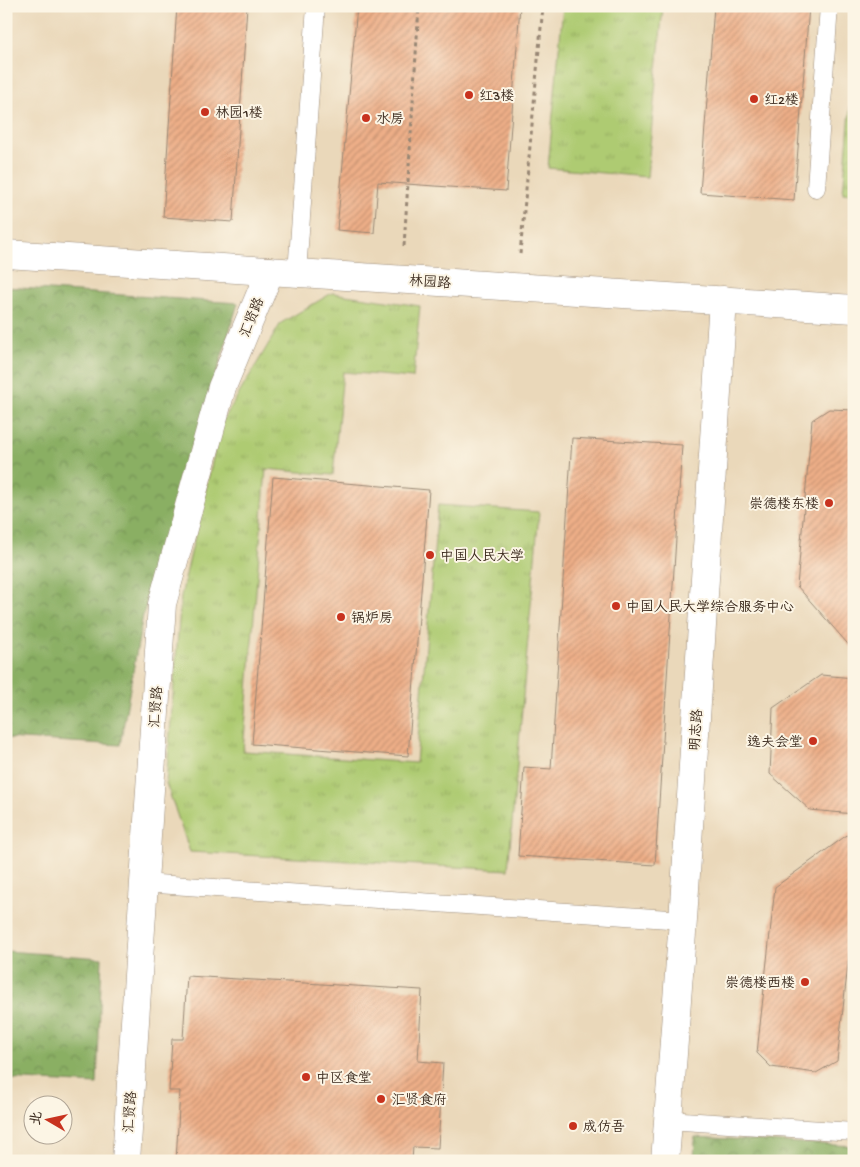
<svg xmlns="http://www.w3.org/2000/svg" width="860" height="1167" font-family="'Gochi Hand','LXGW WenKai TC',sans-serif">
  <defs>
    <pattern id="grass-tufts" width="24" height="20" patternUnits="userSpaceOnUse" patternTransform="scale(1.25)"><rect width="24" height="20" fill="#aecb72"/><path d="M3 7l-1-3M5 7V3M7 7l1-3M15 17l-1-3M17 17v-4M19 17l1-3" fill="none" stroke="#97ae62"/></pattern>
    <pattern id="forest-crowns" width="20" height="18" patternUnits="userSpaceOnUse" patternTransform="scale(1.25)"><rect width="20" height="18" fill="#8aaf64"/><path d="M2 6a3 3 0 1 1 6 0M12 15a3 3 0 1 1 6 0" fill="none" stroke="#728f52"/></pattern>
    <pattern id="building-hatch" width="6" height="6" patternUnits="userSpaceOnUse" patternTransform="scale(1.25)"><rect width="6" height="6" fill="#eeaf88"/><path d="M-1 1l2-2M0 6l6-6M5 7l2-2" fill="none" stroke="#c28f6f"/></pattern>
  </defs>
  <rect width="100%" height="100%" fill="#fcf5e5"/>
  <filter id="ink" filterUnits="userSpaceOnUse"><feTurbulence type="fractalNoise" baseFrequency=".02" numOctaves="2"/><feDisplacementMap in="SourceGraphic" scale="10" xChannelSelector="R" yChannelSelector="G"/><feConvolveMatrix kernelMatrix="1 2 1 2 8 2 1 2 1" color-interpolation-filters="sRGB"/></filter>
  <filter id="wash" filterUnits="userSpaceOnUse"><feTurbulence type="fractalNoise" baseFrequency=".0096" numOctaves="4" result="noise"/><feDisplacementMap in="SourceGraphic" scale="20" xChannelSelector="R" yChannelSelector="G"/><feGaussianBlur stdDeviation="1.12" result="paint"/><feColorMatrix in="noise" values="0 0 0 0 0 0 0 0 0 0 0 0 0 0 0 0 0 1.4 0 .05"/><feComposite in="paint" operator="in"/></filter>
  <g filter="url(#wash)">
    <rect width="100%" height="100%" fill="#f6e4cb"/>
    <!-- built -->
    <path fill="#ead8ba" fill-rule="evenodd" d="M6 6H854V1161H6ZM32 1104H62V1134H32Z"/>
    <!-- grass -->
    <g fill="url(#grass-tufts)" stroke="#747a48">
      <polygon points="563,6 663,6 647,177 548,168"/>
      <polygon points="854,64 854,194 843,193"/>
      <polygon points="332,293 420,306 413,378 343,372 333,475 266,469 243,751 416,763 438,505 539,512 508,870 190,852 166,783 181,596 221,424 281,323"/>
    </g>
    <!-- forest -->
    <g fill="url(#forest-crowns)" stroke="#626c41">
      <polygon points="6,287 238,303 143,615 120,745 6,738"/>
      <polygon points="6,951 102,958 97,1084 6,1079"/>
      <polygon points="695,1137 854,1146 854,1161 694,1161"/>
    </g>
    <g id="blocks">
      <!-- building -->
      <g fill="url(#building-hatch)">
        <polygon points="177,6 247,6 233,222 163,217"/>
        <polygon points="357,6 520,6 506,191 378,182 374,233 337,230"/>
        <polygon points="714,6 809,6 794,200 700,193"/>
        <polygon points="829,409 854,410 854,651 797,586 812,420"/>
        <polygon points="572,438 682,445 655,865 518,856 524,767 551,769"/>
        <polygon points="273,477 429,490 408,756 252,744"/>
        <polygon points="821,675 854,678 854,814 810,810 770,774 773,708"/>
        <polygon points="854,830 854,912 837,1061 816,1073 771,1067 757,1053 775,887"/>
        <polygon points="187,976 422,990 418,1061 443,1063 438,1148 413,1147 412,1161 176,1161 180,1091 169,1091 172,1039 183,1039"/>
      </g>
    </g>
  </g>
  <g filter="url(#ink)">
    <use href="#blocks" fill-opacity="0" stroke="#988774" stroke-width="1"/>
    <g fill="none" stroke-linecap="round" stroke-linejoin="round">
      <!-- service casing -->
      <g stroke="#988774" stroke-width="19">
        <g id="service">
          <polyline points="816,188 829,6"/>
          <polyline points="297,273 316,6"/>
          <polyline points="143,883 683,920"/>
          <polyline points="667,1120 854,1132"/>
        </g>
      </g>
      <!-- minor casing -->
      <g stroke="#988774" stroke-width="29">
        <g id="minor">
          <polyline points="6,254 854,309"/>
          <polyline points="126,1161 162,604 222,387 270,271"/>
          <polyline points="665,1161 683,920 723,300"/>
        </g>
      </g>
      <!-- path -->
      <g stroke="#988774" stroke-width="3" stroke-dasharray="4 4" stroke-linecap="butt">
        <polyline points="404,246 419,6"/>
        <polyline points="520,254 543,6"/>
      </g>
      <!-- service -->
      <use href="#service" stroke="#fff" stroke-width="18"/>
      <!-- minor -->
      <use href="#minor" stroke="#fff" stroke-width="28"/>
    </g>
  </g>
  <!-- markers -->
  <g fill="#c8321e" stroke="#fcf5e5" stroke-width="2">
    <circle cx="469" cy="95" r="5"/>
    <circle cx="754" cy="99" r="5"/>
    <circle cx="205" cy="112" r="5"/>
    <circle cx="366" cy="118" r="5"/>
    <circle cx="829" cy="503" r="5"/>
    <circle cx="430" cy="555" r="5"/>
    <circle cx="616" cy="606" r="5"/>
    <circle cx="341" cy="617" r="5"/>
    <circle cx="813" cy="741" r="5"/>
    <circle cx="805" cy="982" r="5"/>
    <circle cx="306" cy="1077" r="5"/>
    <circle cx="381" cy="1099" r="5"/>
    <circle cx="573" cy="1126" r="5"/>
  </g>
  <g text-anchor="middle" stroke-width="4" stroke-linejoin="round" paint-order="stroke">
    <!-- poi labels -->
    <g font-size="14" fill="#3b2a1e" stroke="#fcf5e5" text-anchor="start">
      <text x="479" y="100">红3楼</text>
      <text x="764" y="104">红2楼</text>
      <text x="215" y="117">林园1楼</text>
      <text x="376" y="123">水房</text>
      <text x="819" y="508" text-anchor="end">崇德楼东楼</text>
      <text x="440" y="560">中国人民大学</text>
      <text x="626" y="611">中国人民大学综合服务中心</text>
      <text x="351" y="622">锅炉房</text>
      <text x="803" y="746" text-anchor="end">逸夫会堂</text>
      <text x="795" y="987" text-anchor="end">崇德楼西楼</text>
      <text x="316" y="1082">中区食堂</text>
      <text x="391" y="1104">汇贤食府</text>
      <text x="583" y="1131">成仿吾</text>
    </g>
    <!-- street labels -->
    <g font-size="14" fill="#3b2a1e" stroke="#fcf5e5">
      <text transform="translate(430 281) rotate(4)" y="5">林园路</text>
      <text transform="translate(251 317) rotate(-68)" y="5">汇贤路</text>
      <text transform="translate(155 707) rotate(-86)" y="5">汇贤路</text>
      <text transform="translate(695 730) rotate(-86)" y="5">明志路</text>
      <text transform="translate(129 1112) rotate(-86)" y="5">汇贤路</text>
    </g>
  </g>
  <!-- margin -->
  <rect width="860" height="1167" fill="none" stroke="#fcf5e5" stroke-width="25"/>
  <!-- north arrow -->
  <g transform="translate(48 1120) rotate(279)"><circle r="24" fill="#fcf5e5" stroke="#afa495"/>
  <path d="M0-4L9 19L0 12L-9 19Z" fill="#c8321e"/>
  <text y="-8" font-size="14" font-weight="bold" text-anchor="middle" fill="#3b2a1e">北</text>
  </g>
</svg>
